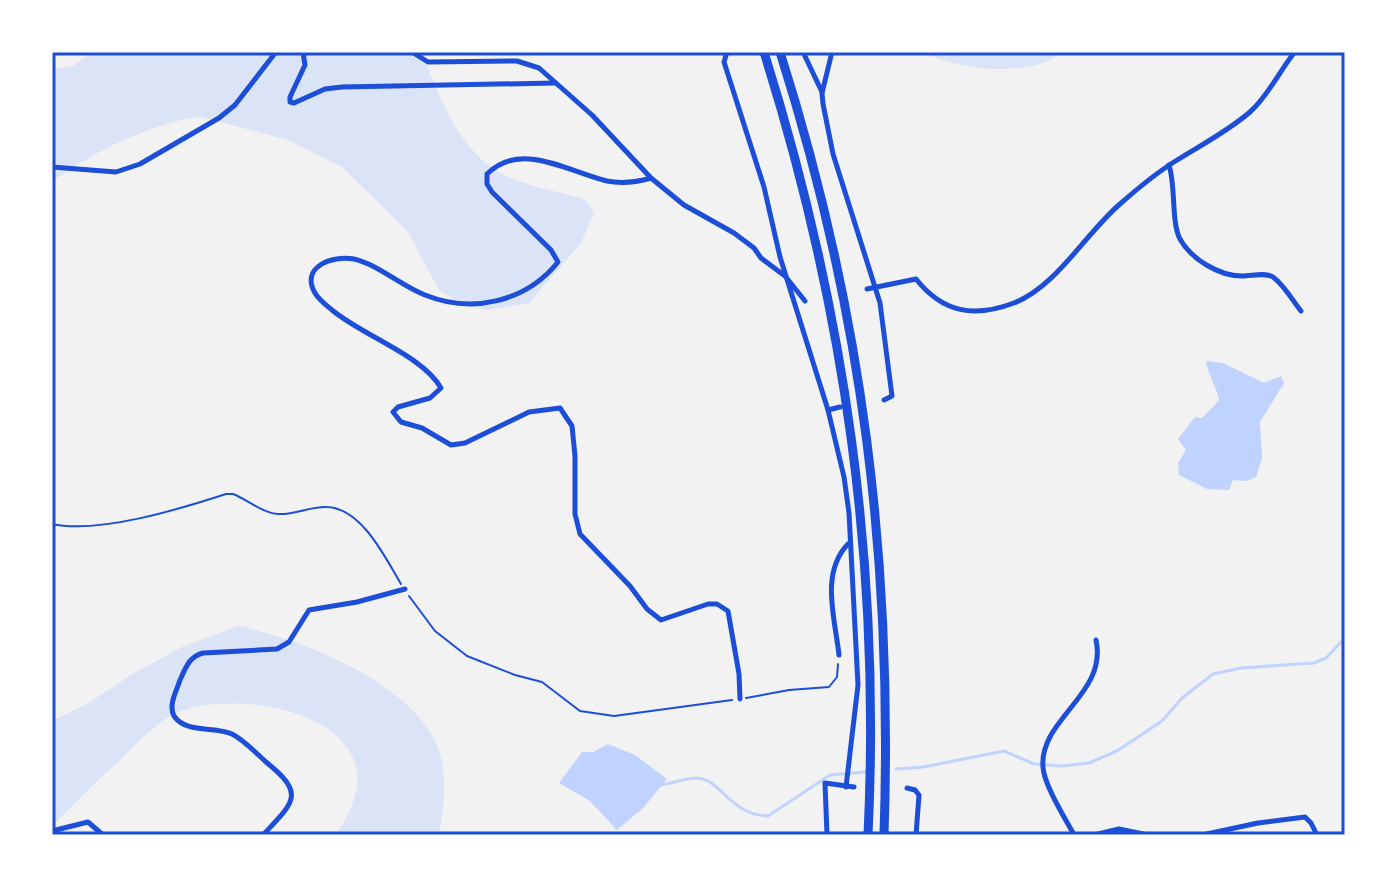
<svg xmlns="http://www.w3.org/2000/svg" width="1397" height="887" font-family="Commissioner,sans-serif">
  <rect width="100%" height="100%" fill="#f2f2f2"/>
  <!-- green -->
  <g fill="#dbe4f7">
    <path d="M93 52H422C438 94 457 146 497 171 523 187 558 190 586 200L594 213 581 243 529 303 487 310 462 304 439 290 408 232 342 167 288 140 201 117C156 121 88 154 52 182V68L71 67Z"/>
    <path d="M925 52H1062C1034 78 956 71 925 52Z"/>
    <path d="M238 626C303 639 429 688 442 762 446 787 444 811 439 835H336C348 814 362 792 356 767 342 706 227 692 179 712 156 722 140 741 122 758 98 780 74 803 52 827V721L90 702 134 673 184 646Z"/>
  </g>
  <!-- water -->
  <g fill="#bfd3fe">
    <path d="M1206 361 1223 363 1264 383 1281 376 1284 383 1260 422 1262 459 1256 477 1246 481 1233 480 1229 490 1207 489 1179 475 1178 463 1186 450 1178 439 1195 417 1202 418 1219 400C1216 384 1207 374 1206 361Z"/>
    <polygon points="608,744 635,755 667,779 643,808 617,830 590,801 559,783 582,752 593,752"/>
  </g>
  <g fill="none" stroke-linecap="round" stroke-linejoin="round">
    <!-- stream -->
    <g stroke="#bfd3fe" stroke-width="3">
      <polyline points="896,769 923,767 1004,751 1034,764 1062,766 1089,763 1117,751 1162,721 1182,698 1213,674 1241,668 1314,663 1326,658 1345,638"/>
      <path d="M659 785C671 784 684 778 697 778 721 779 730 815 768 816L830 775 865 772"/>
    </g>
    <!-- path -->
    <g stroke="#1d4ed8" stroke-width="2">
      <path d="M52 524C99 534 180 509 226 494H233C248 500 263 513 278 514 295 515 311 506 327 507 362 508 386 559 401 584"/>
      <polyline points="409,596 435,631 467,656 515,675 542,682 580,711 614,716 732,700"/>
      <polyline points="746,698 789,690 829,687 837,677 838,664"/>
    </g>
    <!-- minor -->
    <g stroke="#1d4ed8" stroke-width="5">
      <polyline points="303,52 305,65 290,97 290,102 294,103 325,89 342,87 555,83"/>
      <polyline points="412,52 428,62 517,61 539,68 592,115 651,178 684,205 734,233 754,248 761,258 785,276 805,301"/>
      <polyline points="727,52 724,62 764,187 780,257 828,410 844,477 849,513 858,685 846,787"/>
      <polyline points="803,52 822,92"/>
      <polyline points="832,52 822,93 823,104 833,154 880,303 892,396 884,400"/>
      <path d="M1169 165C1176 187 1171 222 1180 239 1191 259 1219 276 1242 276 1252 276 1265 272 1273 277 1284 285 1293 301 1301 311"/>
      <polyline points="52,167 116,172 140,164 219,118 235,105 276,52"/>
      <path d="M651 178C637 182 622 184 607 181 568 172 521 140 487 174V184L492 192 551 250 558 262C526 302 472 314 425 295 401 286 379 265 354 259 332 255 300 267 315 293 319 300 326 305 332 310 363 336 422 355 441 388L430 398 398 407 393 412 401 422 422 428 451 445 465 443 529 412 560 408 572 426 575 456V514L580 534 630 586 647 609 661 620 708 604H717L728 611 739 674 740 699"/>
      <path d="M867 289 916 279C943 313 974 318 1014 303 1056 287 1086 233 1120 204 1137 189 1155 174 1174 162 1199 146 1227 132 1250 112 1268 96 1279 72 1294 53L1298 52"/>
      <polyline points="828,410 840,407"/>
      <path d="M839 655C835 618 820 573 848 544"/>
      <polyline points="907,788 915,790 919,795 916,835"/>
      <polyline points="52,831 88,822 103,835"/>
      <path d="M263 835C294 802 306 794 266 762 256 753 244 740 232 734 215 726 186 734 174 716 168 705 177 690 180 680 186 667 189 657 203 653L277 649 289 642 309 610 357 602 405 589"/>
      <polyline points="827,835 825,783 854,787"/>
      <path d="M1074 835C1065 818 1044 785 1043 767 1039 719 1108 694 1096 640"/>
      <polyline points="1094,835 1119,829 1148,835"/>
      <polyline points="1202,835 1258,823 1305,817 1311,823 1317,835"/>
    </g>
    <!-- motorway -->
    <g stroke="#1d4ed8" stroke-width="9">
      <path d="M764 52C845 310 881 564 868 835"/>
      <path d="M780 52C863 314 893 561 884 835"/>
    </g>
  </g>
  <!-- border -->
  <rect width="1397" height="887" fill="none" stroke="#ffffff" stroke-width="108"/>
  <rect x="54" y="54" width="1289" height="779" fill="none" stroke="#1d4ed8" stroke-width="3"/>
</svg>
